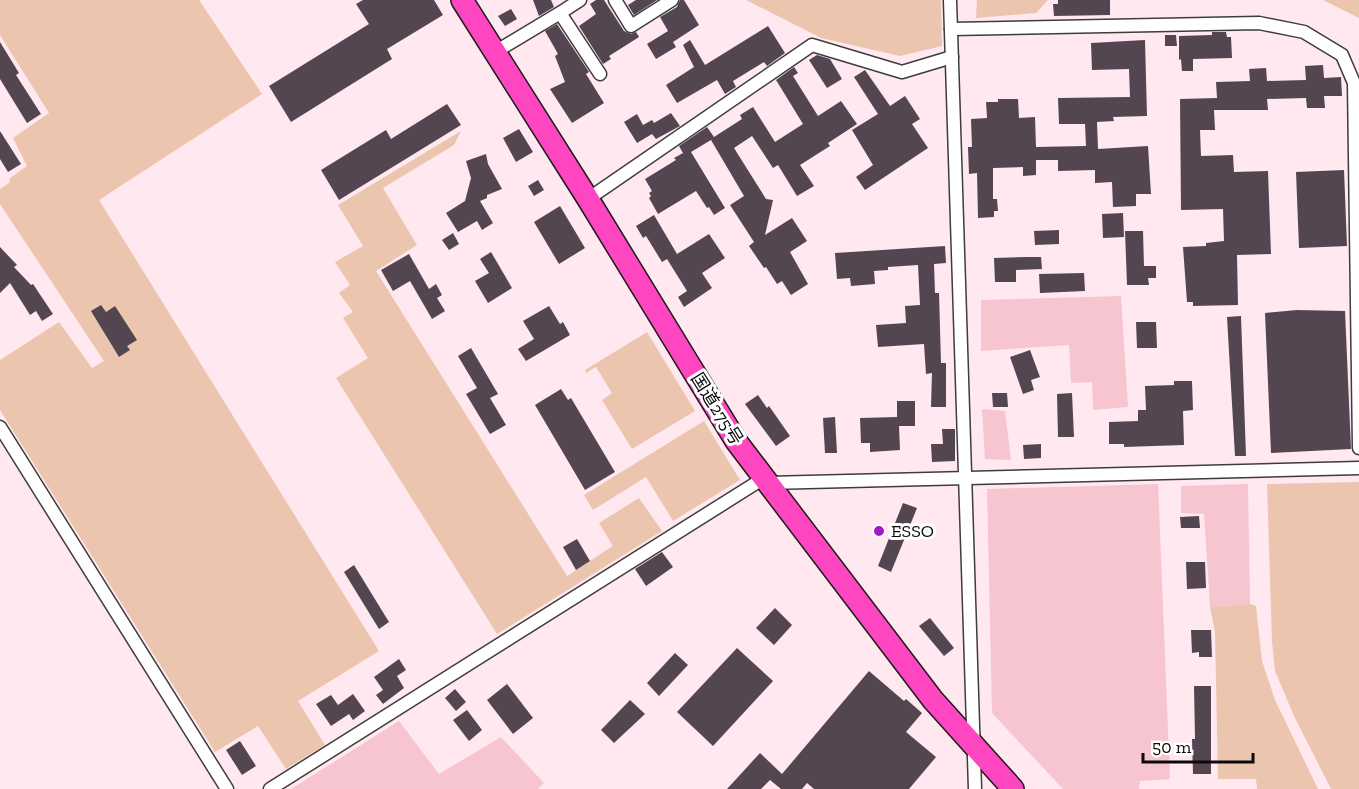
<svg xmlns="http://www.w3.org/2000/svg" width="1359" height="789" font-family="'Zilla Slab','Noto Sans JP',serif">
  <rect width="100%" height="100%" fill="#ffe8ef"/>
  <!-- farmland -->
  <g fill="#f7c5d0">
    <polygon points="1121,296 1128,407 1093,410 1092,382 1071,383 1069,345 981,351 981,300"/>
    <polygon points="982,409 1005,411 1011,460 985,459"/>
    <polygon points="1158,484 1170,779 1140,781 1139,789 1063,789 992,713 987,489"/>
    <polygon points="1248,484 1250,604 1210,607 1204,514 1181,513 1181,486"/>
    <polygon points="399,721 439,774 501,737 544,783 538,789 291,789"/>
  </g>
  <!-- green -->
  <g fill="#ecc5ae">
    <polygon points="0,0 199,0 262,94 99,200 379,651 298,701 325,745 286,769 258,726 215,752 0,410 0,360 59,322 92,368 104,361 0,204 0,189 9,183 10,178 27,166 13,138 49,113 0,35"/>
    <polygon points="746,0 941,0 942,46 900,56 821,38"/>
    <polygon points="977,0 1048,0 1036,13 976,18"/>
    <polygon points="1323,0 1359,0 1359,18"/>
    <polygon points="461,131 454,145 383,188 417,245 376,271 567,576 613,546 599,523 639,498 662,531 497,634 336,378 368,358 343,318 353,312 339,293 350,285 335,262 363,246 338,205"/>
    <polygon points="647,332 695,411 632,449 602,400 612,393 596,367 586,373 585,370"/>
    <polygon points="704,421 740,480 673,521 646,477 593,510 584,495"/>
    <polygon points="1359,482 1359,789 1331,789 1294,716 1275,671 1272,641 1267,484"/>
    <polygon points="1250,604 1256,606 1262,661 1275,700 1318,789 1257,789 1256,779 1218,779 1215,632 1210,607"/>
  </g>
  <!-- building -->
  <g fill="#544650">
    <polygon points="363,0 434,0 443,15 387,49 392,59 291,122 269,86 369,24 356,4"/>
    <polygon points="533,0 551,0 554,7 539,16"/>
    <polygon points="596,0 604,0 624,31 631,34 636,32 639,37 609,56 611,59 603,64 579,26 596,14 590,4"/>
    <polygon points="636,0 657,0 634,15 628,5"/>
    <polygon points="680,0 684,0 699,25 673,42 676,47 656,59 647,44 668,31 660,17 677,7"/>
    <polygon points="1058,0 1110,0 1110,15 1054,16 1053,4 1058,4"/>
    <polygon points="511,9 517,19 505,26 498,16"/>
    <polygon points="557,24 589,72 586,74 604,103 572,123 550,89 565,82 555,56 558,54 545,31"/>
    <polygon points="768,26 785,53 767,66 764,62 733,81 736,87 725,94 717,80 677,103 666,85 694,67 683,45 690,40 705,65"/>
    <polygon points="1212,32 1226,32 1227,37 1231,37 1232,58 1193,59 1193,71 1182,71 1181,59 1179,60 1179,36 1212,35"/>
    <polygon points="1165,35 1176,35 1177,46 1165,46"/>
    <polygon points="1145,40 1147,116 1113,117 1114,121 1097,122 1098,149 1148,146 1151,194 1136,194 1136,206 1113,207 1112,182 1095,183 1095,170 1058,171 1058,160 1036,160 1036,175 1023,176 1023,167 993,168 993,199 997,199 998,211 994,211 994,217 978,218 977,173 969,174 968,147 972,147 971,119 987,118 986,102 998,102 998,99 1018,99 1019,118 1035,117 1036,147 1086,146 1085,124 1059,124 1058,98 1130,97 1129,69 1092,70 1091,43"/>
    <polygon points="0,42 19,73 16,75 41,114 27,123 0,79"/>
    <polygon points="817,55 830,59 842,79 827,88 809,60"/>
    <polygon points="1323,65 1324,78 1341,77 1342,96 1324,96 1325,108 1307,108 1306,98 1267,99 1268,110 1214,110 1215,130 1200,130 1201,156 1233,155 1234,172 1268,171 1271,254 1237,255 1238,305 1193,306 1193,302 1187,302 1183,247 1206,246 1206,243 1224,241 1223,209 1181,210 1180,99 1217,98 1216,82 1250,81 1249,69 1266,68 1267,81 1306,80 1305,66"/>
    <polygon points="794,67 798,73 793,76 818,116 841,101 857,124 828,143 830,146 800,165 814,186 797,196 778,165 773,168 752,136 734,148 766,199 773,200 765,235 792,218 807,241 790,252 808,284 791,295 782,281 777,284 766,267 764,268 749,246 754,242 730,205 744,196 711,140 691,152 725,208 714,215 709,207 707,208 696,191 658,214 649,198 651,196 649,193 652,191 645,179 676,160 674,158 683,153 679,146 707,127 714,137 742,119 740,115 753,107 775,142 803,124 776,80"/>
    <polygon points="865,70 890,106 905,96 920,119 912,124 928,148 865,190 856,177 873,165 852,130 878,114 854,77"/>
    <polygon points="447,104 461,125 339,200 321,170 386,130 391,139"/>
    <polygon points="671,113 680,126 656,139 652,134 637,143 624,122 637,114 643,125 652,120 654,123"/>
    <polygon points="519,129 533,152 516,162 503,138"/>
    <polygon points="0,131 21,164 8,172 0,159"/>
    <polygon points="486,154 488,164 502,189 487,195 487,198 480,201 493,223 482,230 477,221 458,232 446,213 465,201 471,178 466,161"/>
    <polygon points="1344,170 1347,246 1299,248 1296,172"/>
    <polygon points="538,180 544,190 534,196 528,186"/>
    <polygon points="560,206 585,248 559,264 534,222"/>
    <polygon points="1123,213 1124,237 1103,238 1102,214"/>
    <polygon points="654,215 677,254 709,234 725,258 702,273 712,288 684,307 678,297 687,291 667,259 662,262 646,236 643,238 636,226"/>
    <polygon points="1059,230 1059,244 1035,245 1034,231"/>
    <polygon points="1125,231 1143,231 1144,266 1156,266 1156,278 1148,278 1149,285 1127,285"/>
    <polygon points="453,233 459,244 449,250 442,240"/>
    <polygon points="945,246 946,263 934,264 935,293 939,293 941,363 946,363 946,407 931,407 932,373 926,374 924,344 878,347 876,325 906,323 905,306 920,305 918,265 888,267 888,270 874,271 875,284 851,286 850,278 837,279 835,253"/>
    <polygon points="0,247 17,265 14,267 31,285 33,284 53,314 42,321 36,311 30,315 10,283 0,293"/>
    <polygon points="491,252 512,288 488,303 475,281 489,273 480,259"/>
    <polygon points="409,254 429,289 436,284 442,295 437,298 445,311 432,319 410,281 393,291 381,270"/>
    <polygon points="1026,257 1041,257 1042,269 1016,270 1016,282 995,282 994,258"/>
    <polygon points="1084,273 1085,291 1040,293 1039,274"/>
    <polygon points="101,305 106,312 115,306 137,340 127,346 130,350 119,357 91,311"/>
    <polygon points="549,306 560,324 563,322 570,335 526,361 518,349 534,339 523,321"/>
    <polygon points="1297,310 1345,311 1351,449 1271,453 1265,313"/>
    <polygon points="1241,316 1246,456 1235,456 1227,317"/>
    <polygon points="1136,322 1156,322 1157,348 1137,348"/>
    <polygon points="471,348 498,394 490,398 506,425 490,434 466,394 477,388 458,356"/>
    <polygon points="1030,350 1040,377 1031,380 1034,390 1023,394 1010,357"/>
    <polygon points="1174,381 1192,381 1193,410 1183,411 1184,445 1124,447 1124,444 1109,444 1109,422 1138,421 1138,410 1146,410 1145,386 1174,385"/>
    <polygon points="561,389 568,400 571,398 615,472 585,490 535,405"/>
    <polygon points="992,393 1007,393 1008,407 993,407"/>
    <polygon points="1072,393 1074,437 1058,437 1057,394"/>
    <polygon points="758,395 767,408 769,406 790,436 776,446 745,404"/>
    <polygon points="897,401 915,401 915,426 899,426 900,450 870,452 870,443 861,443 860,418 897,417"/>
    <polygon points="835,417 837,453 825,453 823,418"/>
    <polygon points="942,429 955,429 955,461 932,462 931,444 943,444"/>
    <polygon points="1041,444 1041,458 1024,459 1023,445"/>
    <polygon points="903,503 917,508 891,572 878,566"/>
    <polygon points="1199,516 1200,528 1181,528 1180,517"/>
    <polygon points="577,539 590,561 576,570 563,547"/>
    <polygon points="662,552 673,567 646,586 635,569"/>
    <polygon points="1186,562 1205,562 1206,588 1187,589"/>
    <polygon points="354,565 389,622 379,629 344,572"/>
    <polygon points="775,608 792,625 774,645 756,628"/>
    <polygon points="930,618 954,648 944,656 919,626"/>
    <polygon points="1191,630 1211,630 1212,657 1199,657 1199,652 1192,653"/>
    <polygon points="737,648 773,681 713,746 677,712"/>
    <polygon points="675,653 688,665 659,696 647,683"/>
    <polygon points="399,659 406,670 397,676 404,688 383,704 376,695 383,690 374,677"/>
    <polygon points="869,671 904,701 906,699 922,713 906,732 936,757 909,789 814,789 807,783 802,789 781,789 770,780 761,789 727,789 760,753 782,774"/>
    <polygon points="507,684 533,718 513,734 487,700"/>
    <polygon points="1194,686 1211,686 1211,774 1193,774 1192,739 1195,739"/>
    <polygon points="455,689 466,702 456,711 445,698"/>
    <polygon points="353,694 365,711 353,720 349,714 331,726 316,704 331,695 338,705"/>
    <polygon points="630,700 645,714 614,743 601,730"/>
    <polygon points="467,710 482,730 469,741 453,720"/>
    <polygon points="240,741 256,766 242,775 226,750"/>
  </g>
  <g fill="none" stroke-linecap="round" stroke-linejoin="round">
    <!-- street casing -->
    <g stroke="#3d3d3d" stroke-width="15">
      <g id="street">
        <polyline points="615,0 631,26 672,0"/>
        <polyline points="950,0 975,789"/>
        <polyline points="560,13 580,0"/>
        <polyline points="951,29 1259,23 1304,32 1342,55 1354,83 1359,448"/>
        <polyline points="495,52 560,13 600,74"/>
        <polyline points="588,199 812,45 902,72 952,57"/>
        <polyline points="0,427 227,789"/>
        <polyline points="768,483 1359,468"/>
        <polyline points="270,789 764,478"/>
      </g>
    </g>
    <!-- highway casing -->
    <g stroke="#1b1b1b" stroke-width="24">
      <polyline id="highway" points="462,0 588,199 736,441 933,700 1013,789"/>
    </g>
    <!-- street -->
    <use href="#street" stroke="#fff" stroke-width="12"/>
    <!-- highway -->
    <use href="#highway" stroke="#ff46c1" stroke-width="21"/>
  </g>
  <!-- markers -->
  <circle fill="#a817c5" stroke="#fff" stroke-width="2" cx="879" cy="531" r="6"/>
  <g text-anchor="middle" stroke-width="6" stroke-linejoin="round" paint-order="stroke">
    <!-- street labels -->
    <g font-size="18" fill="#0a0a0a" stroke="#fff">
      <text transform="translate(717 409) rotate(58)" y="6">国道275号</text>
    </g>
    <!-- poi labels -->
    <g font-size="18" fill="#0a0a0a" stroke="#fff" text-anchor="start">
      <text x="891" y="537">ESSO</text>
    </g>
  </g>
  <!-- scale -->
  <path d="M1143 753v9h110v-9" fill="none" stroke="#0a0a0a" stroke-width="3"/>
  <text x="1152" y="753" font-size="18" fill="#0a0a0a" stroke="#ffffff" stroke-width="4.5" paint-order="stroke">50 m</text>
</svg>
